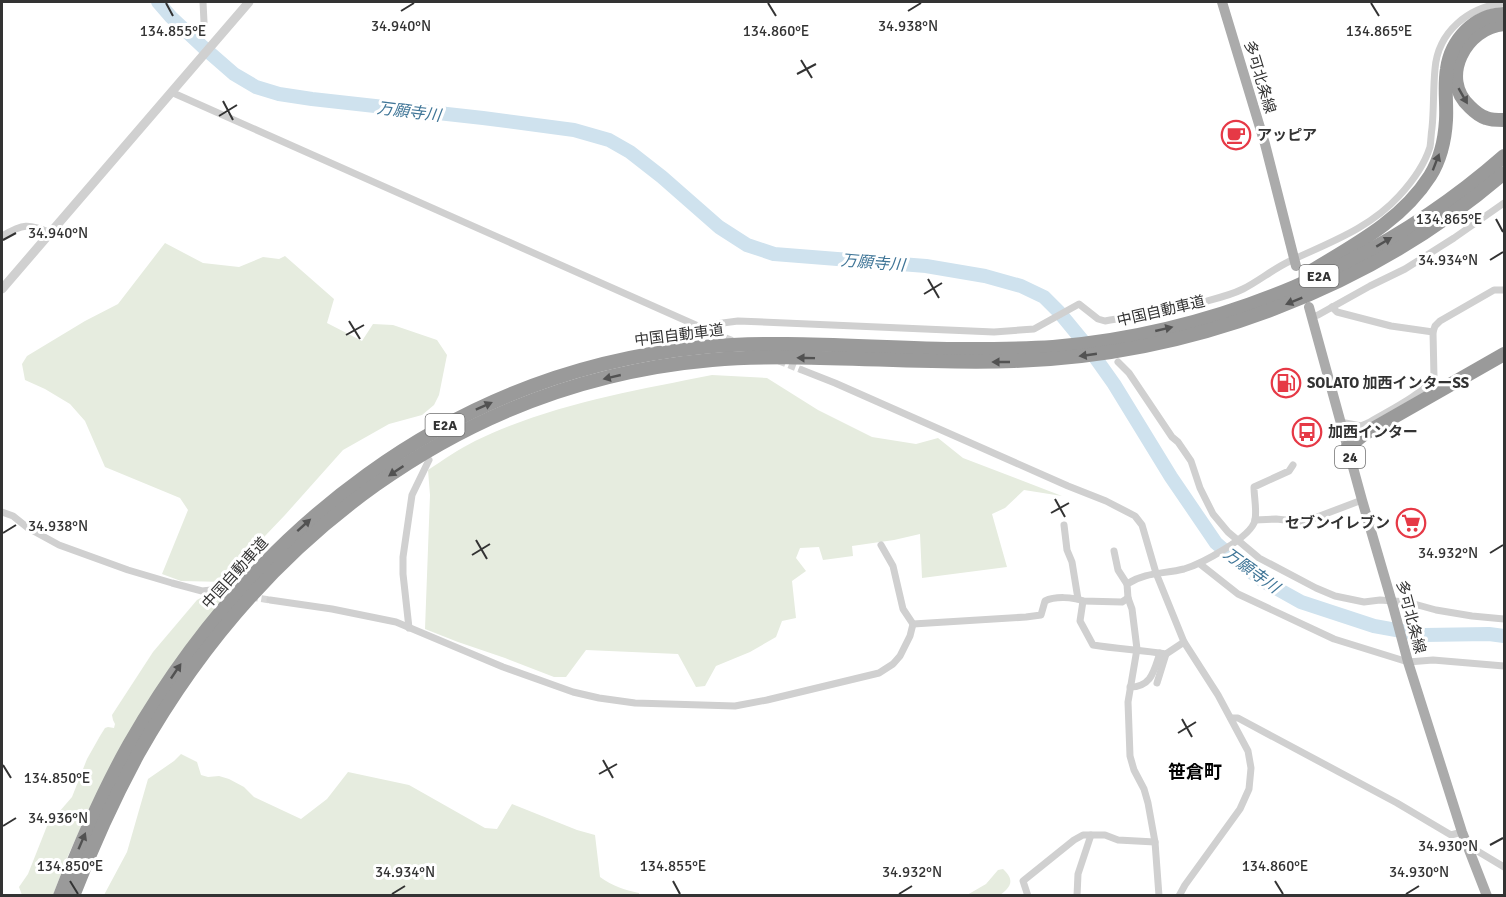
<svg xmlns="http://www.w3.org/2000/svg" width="1506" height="897" font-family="Signika,'Noto Sans JP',sans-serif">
  <rect width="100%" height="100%" fill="#fff"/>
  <!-- green -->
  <g fill="#e6ecdf">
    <polygon points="165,243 203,263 239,267 263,257 279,259 285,256 334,299 327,323 362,341 373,324 393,325 437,340 447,355 439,395 434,405 422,415 389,424 343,450 285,515 246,556 227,582 181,581 162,574 188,510 180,498 105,467 85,421 70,404 45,389 25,380 22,364 27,356 85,321 118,304"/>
    <path d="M712 375 767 378 818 410 872 437 916 444 938 438 963 458 1062 496 1024 490 1005 508 992 514 1007 567 922 578 920 534 894 540 852 546 853 556 823 560 819 547 800 548 796 558 806 571 792 581 796 618 782 621 776 637 750 652 716 666 705 686 696 687 678 654 586 650 566 677H554L505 658 458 642 425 629 430 495 428 470C443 460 459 449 475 441 549 405 632 391 712 375Z"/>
    <polygon points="219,593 228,594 184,649 146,707 89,809 67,858 53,895 22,895 19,887 28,874 47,826 72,797 87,759 100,736 105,728 108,727 114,728 115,724 113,720 112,715 153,652 197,600 206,595 217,595"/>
    <path d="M181 754 197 762 201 775 208 777 219 776 229 779 244 787 254 797 301 819 327 799 348 772 409 785 485 828 497 829 512 804 577 830 595 835 600 877C613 886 624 890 639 893V895H104L127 852 148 779 174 761Z"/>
    <path d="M1003 869C1010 876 1014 882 1006 890 1004 892 1000 895 998 896 990 897 975 896 967 895L986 884 998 870Z"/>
  </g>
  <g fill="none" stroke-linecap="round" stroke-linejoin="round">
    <!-- river -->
    <polyline stroke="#cfe2ee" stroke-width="14" points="158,2 171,17 203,47 234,74 256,87 279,94 312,99 483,118 574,130 609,140 630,152 662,177 719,227 747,245 774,254 926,266 985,276 1021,286 1044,297 1059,312 1087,346 1114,384 1171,477 1216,543 1238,562 1263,581 1301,602 1374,626 1424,635 1489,634 1504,636"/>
    <!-- minor-tunnel -->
    <g stroke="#d6d6d6" stroke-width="7" stroke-dasharray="7 3.5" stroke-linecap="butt">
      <polyline points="716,334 736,342"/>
      <polyline points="779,361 802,370"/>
      <polyline points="211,590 238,594"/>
      <polyline points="251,597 270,600"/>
    </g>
    <!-- minor -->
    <g stroke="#d0d0d0" stroke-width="7">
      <polyline points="203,2 204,22"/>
      <polyline points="171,92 716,334"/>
      <path d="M2 236C23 224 28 223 51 233"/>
      <polyline points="1332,307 1337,312 1391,326 1433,332"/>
      <polyline points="1312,317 1318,315 1370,286 1405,269 1454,238 1504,203"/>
      <path d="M709 330 715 324 738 321 994 332 1034 329 1079 304 1098 319 1105 321C1137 315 1168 310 1199 303 1214 299 1229 296 1243 289 1259 281 1273 269 1290 261 1328 243 1369 229 1399 196 1412 182 1424 166 1430 147 1431 141 1431 134 1432 128 1434 109 1433 89 1435 69 1438 31 1469 7 1504 3"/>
      <polyline points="1118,362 1129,373 1172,437 1178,442 1191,461 1200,488 1213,514 1228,532 1259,558 1316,588 1335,596 1364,602 1380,600 1407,602 1436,610 1472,616 1504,619"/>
      <polyline points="802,370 835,383 1068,486 1106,501 1135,516 1142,525 1156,573 1184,642 1218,695 1248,751 1251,768 1249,789 1240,809 1185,885 1179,896"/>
      <path d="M1340 422 1361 426 1368 423C1386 412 1424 394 1434 377L1433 332 1435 326 1440 321 1494 290H1504"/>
      <polyline points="2,512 13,516 28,528 59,545 128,570 172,583 202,591 211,590"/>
      <polyline points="1255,520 1276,519 1304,522 1362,500"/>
      <polyline points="1064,525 1067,550 1072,562 1078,599"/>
      <polyline points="1114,551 1118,570 1127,584"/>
      <polyline points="1200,564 1238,594 1334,639 1408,662 1433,660 1504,666"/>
      <polyline points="270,600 332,609 396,622 503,667 573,692 599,698 635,703 735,706 767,700 879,673 893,664 900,656 910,636 913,624 903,609 893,566 881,545"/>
      <path d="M1083 601 1080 621 1093 645C1117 649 1142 650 1166 654L1184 642"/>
      <path d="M913 624 1026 617 1041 615 1045 601C1055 596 1073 597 1083 601L1122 602 1128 598"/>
      <polyline points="409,628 403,574 403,557 412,495 429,460"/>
      <polyline points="1157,683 1166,654"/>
      <path d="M1130 687C1152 687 1154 670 1160 653"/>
      <polyline points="1231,718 1238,718 1397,803 1451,835 1462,832"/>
      <polyline points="1469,849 1474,849 1504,867"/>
      <polyline points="1028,896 1023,881 1074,840 1083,835 1105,835 1118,840 1155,842"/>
      <polyline points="1077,896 1078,874 1091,835"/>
      <path d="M1159 896 1155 842 1148 803 1144 789 1134 770 1130 756 1128 702 1137 649 1132 609 1128 598 1127 584C1145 572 1164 574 1184 569 1201 564 1252 537 1255 520 1257 510 1254 497 1254 487L1289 471 1293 465"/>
    </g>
    <!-- tertiary -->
    <polyline stroke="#d0d0d0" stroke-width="9" points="2,289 249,2"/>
    <!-- primary -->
    <g stroke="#ababab" stroke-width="10">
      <polyline points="1222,2 1265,144 1296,266"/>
      <polyline points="1309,307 1362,500 1393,606 1408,662 1462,832 1487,896"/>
    </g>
    <!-- motorway -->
    <g stroke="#9a9a9a" stroke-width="14">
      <path d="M1504 24C1466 27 1438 78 1470 107 1474 111 1480 116 1486 118 1491 120 1499 120 1504 120"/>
      <path d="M1313 270C1356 244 1402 220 1430 176 1440 160 1445 138 1446 120 1447 103 1444 86 1447 69 1451 40 1474 15 1504 14"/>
      <polyline points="1348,447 1364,434 1504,354"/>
      <path d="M60 896C80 844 102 793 129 745 252 530 451 371 703 347 790 339 878 349 965 349 994 349 1024 349 1053 347 1218 333 1380 265 1504 156"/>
      <path d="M73 896C92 847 113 800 138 754 259 539 460 382 712 360 813 352 913 365 1014 361 1192 355 1369 289 1504 173"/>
    </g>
  </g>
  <!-- one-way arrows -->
  <defs><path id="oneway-solid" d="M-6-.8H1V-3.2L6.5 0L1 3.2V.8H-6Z" transform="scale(1.5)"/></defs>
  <g fill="#525252">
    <use href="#oneway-solid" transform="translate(1463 96) rotate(60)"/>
    <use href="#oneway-solid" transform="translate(1436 162) rotate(-69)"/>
    <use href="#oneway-solid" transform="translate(1384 242) rotate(-31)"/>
    <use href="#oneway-solid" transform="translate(1294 301) rotate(158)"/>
    <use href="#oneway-solid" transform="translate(1164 329) rotate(-13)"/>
    <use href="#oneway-solid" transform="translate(1088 355) rotate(172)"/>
    <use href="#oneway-solid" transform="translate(806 358) rotate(-179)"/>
    <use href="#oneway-solid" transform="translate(1001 362) rotate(180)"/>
    <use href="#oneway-solid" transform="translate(612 377) rotate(167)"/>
    <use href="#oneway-solid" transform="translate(484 406) rotate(-24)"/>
    <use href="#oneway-solid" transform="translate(396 471) rotate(146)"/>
    <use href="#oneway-solid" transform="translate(304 525) rotate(-42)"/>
    <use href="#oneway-solid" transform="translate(176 671) rotate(-56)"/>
    <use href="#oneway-solid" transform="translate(82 841) rotate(-67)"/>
  </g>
  <!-- ticks -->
  <path fill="none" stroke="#333" stroke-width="2" d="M166 3 173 16M768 3 776 16M1371 3 1379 16M401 11 414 3M908 11 921 3M801 60 812 78M797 74 816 64M223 101 233 120M219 116 237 105M1496 219 1503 232M3 240 16 233M1490 260 1503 252M928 279 939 298M924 294 942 283M349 321 360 339M346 335 364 325M1055 499 1065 517M1051 513 1069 503M3 533 16 525M476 540 487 559M1490 553 1503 545M472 555 490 544M1182 719 1192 737M1178 733 1196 722M603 760 613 778M3 765 11 778M599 774 617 764M3 826 16 818M1490 845 1503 838M70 881 78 894M673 881 680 894M1275 881 1283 894M392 894 405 886M899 894 912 886M1406 894 1419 886"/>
  <!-- icons -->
  <defs>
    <g id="cafe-ring" transform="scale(1.5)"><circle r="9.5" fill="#fff" stroke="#e63946" stroke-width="1.5"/><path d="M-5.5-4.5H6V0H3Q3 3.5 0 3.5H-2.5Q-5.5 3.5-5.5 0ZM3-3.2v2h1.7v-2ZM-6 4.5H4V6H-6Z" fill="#e63946"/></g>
    <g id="fuel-ring" transform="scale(1.5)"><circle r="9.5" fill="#fff" stroke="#e63946" stroke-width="1.5"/><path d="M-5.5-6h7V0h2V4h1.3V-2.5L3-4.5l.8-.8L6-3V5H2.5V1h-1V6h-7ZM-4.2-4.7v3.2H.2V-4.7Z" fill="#e63946"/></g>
    <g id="bus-ring" transform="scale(1.5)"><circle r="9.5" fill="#fff" stroke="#e63946" stroke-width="1.5"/><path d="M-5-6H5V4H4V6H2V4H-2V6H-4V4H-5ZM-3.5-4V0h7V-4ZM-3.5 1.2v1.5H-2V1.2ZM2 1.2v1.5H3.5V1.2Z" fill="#e63946"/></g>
    <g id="supermarket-ring" transform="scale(1.5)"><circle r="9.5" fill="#fff" stroke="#e63946" stroke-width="1.5"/><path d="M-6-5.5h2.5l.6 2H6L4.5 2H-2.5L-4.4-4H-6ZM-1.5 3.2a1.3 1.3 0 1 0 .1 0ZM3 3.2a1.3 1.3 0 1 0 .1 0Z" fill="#e63946"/></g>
  </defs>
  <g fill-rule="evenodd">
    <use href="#cafe-ring" x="1236" y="135"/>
    <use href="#fuel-ring" x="1286" y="383"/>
    <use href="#bus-ring" x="1307" y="432"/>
    <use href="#supermarket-ring" x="1411" y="523"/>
  </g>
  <g text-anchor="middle" stroke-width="6" stroke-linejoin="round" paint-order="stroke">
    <!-- shield labels -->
    <g fill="#fff" stroke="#707070" stroke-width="1.5">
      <rect x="1299.5" y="265" width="39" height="22" rx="4.5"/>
      <rect x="425.5" y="414" width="39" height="22" rx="4.5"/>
      <rect x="1335" y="446" width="30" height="22" rx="4.5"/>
    </g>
    <g font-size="14" font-weight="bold" fill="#333">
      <text x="1319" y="281">E2A</text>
      <text x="445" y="430">E2A</text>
      <text x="1350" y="462">24</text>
    </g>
    <!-- street labels -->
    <g font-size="15" fill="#333" stroke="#fff">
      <text transform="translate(1260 77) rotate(73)" y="5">多可北条線</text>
      <text transform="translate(1161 311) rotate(-13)" y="5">中国自動車道</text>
      <text transform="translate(679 335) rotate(-7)" y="5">中国自動車道</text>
      <text transform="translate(235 573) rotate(-48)" y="5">中国自動車道</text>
      <text transform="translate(1411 617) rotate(75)" y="5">多可北条線</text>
    </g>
    <!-- poi labels -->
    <g font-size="15" font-weight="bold" fill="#333" stroke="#fff" text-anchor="start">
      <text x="1257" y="140">アッピア</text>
      <text x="1307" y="388">SOLATO 加西インターSS</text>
      <text x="1328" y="437">加西インター</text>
      <text x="1390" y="528" text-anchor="end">セブンイレブン</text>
    </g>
    <!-- water labels -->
    <g font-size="16" font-style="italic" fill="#3f7597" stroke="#fff">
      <text transform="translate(409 111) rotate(7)" y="6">万願寺川</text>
      <text transform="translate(873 262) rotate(5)" y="6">万願寺川</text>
      <text transform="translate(1252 570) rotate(36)" y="6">万願寺川</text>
    </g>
    <!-- quarter labels -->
    <g font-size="18" font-weight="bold" fill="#000" stroke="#fff">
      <text x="1195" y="778">笹倉町</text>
    </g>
  </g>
  <g font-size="15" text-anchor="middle" fill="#333" stroke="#fff" stroke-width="6" stroke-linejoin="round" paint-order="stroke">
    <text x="401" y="31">34.940°N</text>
    <text x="908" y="31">34.938°N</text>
    <text x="776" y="36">134.860°E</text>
    <text x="173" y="36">134.855°E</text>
    <text x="1379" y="36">134.865°E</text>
    <text x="1449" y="224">134.865°E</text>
    <text x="58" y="238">34.940°N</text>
    <text x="1448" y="265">34.934°N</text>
    <text x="58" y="531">34.938°N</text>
    <text x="1448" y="558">34.932°N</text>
    <text x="57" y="783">134.850°E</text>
    <text x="58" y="823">34.936°N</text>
    <text x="1448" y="851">34.930°N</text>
    <text x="70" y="871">134.850°E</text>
    <text x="673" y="871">134.855°E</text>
    <text x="1275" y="871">134.860°E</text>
    <text x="405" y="877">34.934°N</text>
    <text x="912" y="877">34.932°N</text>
    <text x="1419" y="877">34.930°N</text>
  </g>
  <!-- border -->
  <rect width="1506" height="897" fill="none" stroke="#333333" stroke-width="6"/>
</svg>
